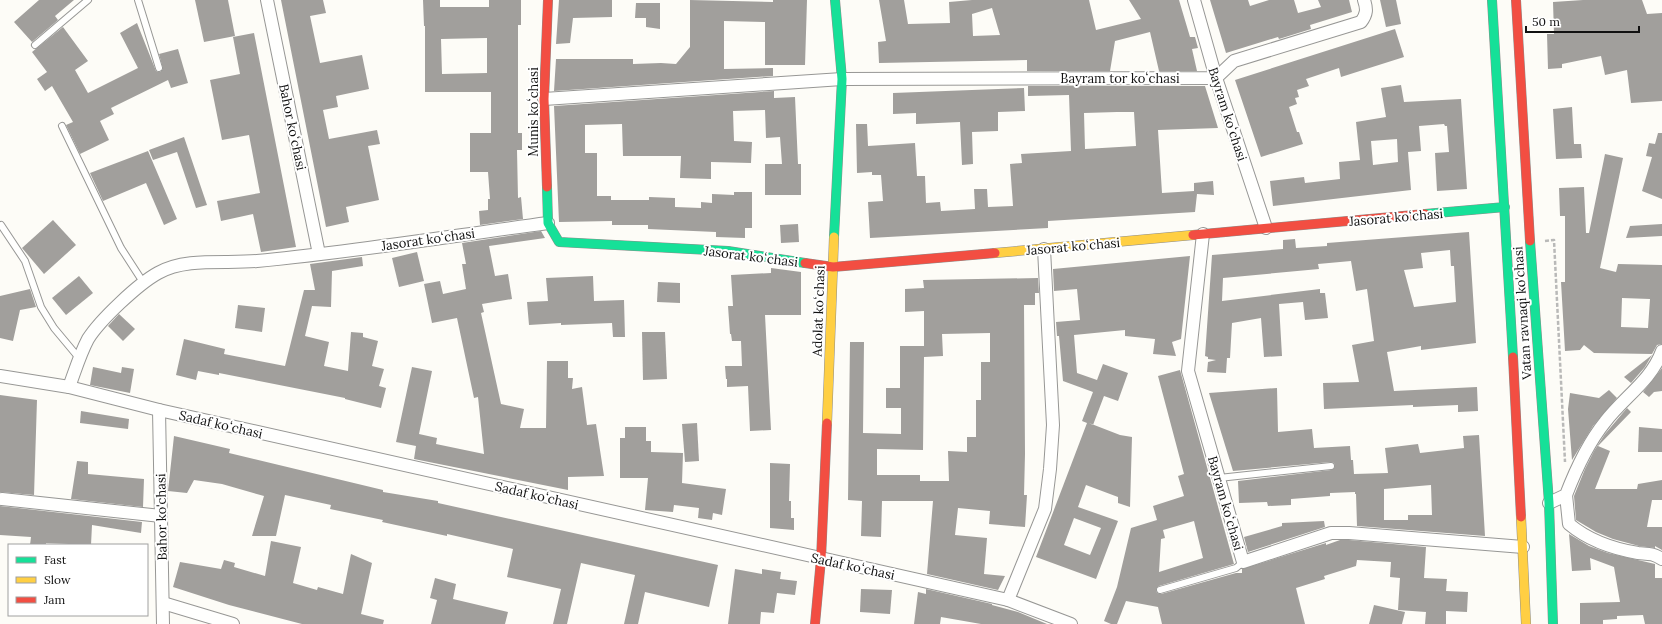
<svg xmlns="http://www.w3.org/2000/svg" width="1662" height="624" font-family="Lora,serif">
  <rect width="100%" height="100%" fill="#fdfcf7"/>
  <!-- building -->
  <g fill="#a19f9c" fill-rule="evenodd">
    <polygon points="39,0 74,0 55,16 58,20 32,42 14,22"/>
    <polygon points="195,0 228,0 235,36 204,42"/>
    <polygon points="281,0 323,0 326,13 310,16 320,63 362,55 369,89 336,96 338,107 323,110 329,139 377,130 380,144 368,146 379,200 346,207 349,222 326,227"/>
    <path d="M423 0H440V7H489V0H521V25H518V133H522V150H517L518 198 521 197 523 219 480 225 479 211 488 210V199H490L488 172H470V133H491V92H425V26H424ZM487 38V73L442 74 441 39Z"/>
    <polygon points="559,0 612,0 612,17 573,18 570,43 556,44"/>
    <polygon points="690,0 773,2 773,0 807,0 805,65 765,65 765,22 724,21 724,69 773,68 773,76 554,91 556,59 633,59 633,64 661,63 676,64 690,47"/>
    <path d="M879 0H904L908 24 950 23 949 2 972 0H1089L1096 30 1141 19 1129 0H1179L1190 37H1195L1198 48 1192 49 1197 71H1159L1150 32 1115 41 1110 71H1027V60L879 63 878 42 886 41ZM992 8 1000 35 973 36 972 14Z"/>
    <polygon points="1210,0 1248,0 1250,6 1269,0 1294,0 1298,13 1321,7 1318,0 1349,0 1352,12 1310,25 1311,29 1279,39 1278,37 1226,53"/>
    <polygon points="1380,0 1396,0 1401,24 1386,27"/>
    <polygon points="1583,0 1642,0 1647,14 1662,13 1662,101 1631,103 1627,70 1605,75 1601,56 1562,64 1562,68 1548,69 1547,34 1554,34 1553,2"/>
    <polygon points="636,3 660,3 660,29 646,27 646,18 635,18"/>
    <polygon points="137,23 156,71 160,72 163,69 159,54 178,49 188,83 171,88 168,80 111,108 114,114 100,121 109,140 80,154 66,125 73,122 52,86 45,91 37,79 47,72 32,52 63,27 88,61 75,70 88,93 138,68 120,33"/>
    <polygon points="1395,29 1404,57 1341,77 1339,68 1306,79 1309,86 1297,90 1299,97 1295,98 1297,104 1289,107 1297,132 1299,132 1303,144 1261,157 1235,80"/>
    <polygon points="254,33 296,247 261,252 253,214 221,221 217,201 260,193 249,135 222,140 210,80 240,74 233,37"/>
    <path d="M1401 85 1404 102 1461 99 1467 189 1437 191 1435 153 1449 152 1447 126H1445L1444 124 1419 126 1421 151 1408 152 1411 190 1273 206 1270 181 1304 177 1305 183 1340 179 1339 162 1360 160 1356 122 1386 117 1381 88ZM1397 139 1398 162 1373 165 1371 141Z"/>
    <path d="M1028 86H1205L1218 128 1158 130 1162 193 1194 191V183L1213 181 1214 195 1197 194 1195 212 1048 221V228L870 238 868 202 883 201 881 175H872V172L857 173 856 124H867L868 146 915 143 917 176H925L926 203 940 202 941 211 975 209 974 189H987L988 207 1013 206 1010 164 1022 163 1021 154 1071 151 1069 95 1028 96ZM1117 112H1134L1136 146 1085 149 1084 113Z"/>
    <polygon points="1024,88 1025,111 998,112 998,131 972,132 973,164 962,165 960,122 916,124 916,113 893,114 893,93"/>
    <polygon points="774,91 774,98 795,97 798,164 801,164 801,195 765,195 765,164 782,164 780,137 766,138 765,110 733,111 734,141 752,142 751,163 711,162 711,179 680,178 681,156 623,156 622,124 585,125 585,153 597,153 597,196 611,196 611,200 649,200 649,197 675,198 675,207 701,208 701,202 712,203 712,194 734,195 734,192 752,192 752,228 745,228 745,238 716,237 716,232 648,229 648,225 612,225 612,221 559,222 554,106"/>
    <polygon points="1572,107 1574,144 1581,144 1582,158 1556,159 1553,109"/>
    <polygon points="1658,133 1662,133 1662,199 1642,191 1652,157 1646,156 1649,143 1655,144"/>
    <polygon points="184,137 207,205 196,208 177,152 153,160 149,150"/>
    <polygon points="148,151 177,219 164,225 146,183 103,201 90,173"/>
    <path d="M1605 154 1623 158 1600 268 1616 272 1618 264 1662 265V344L1657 345 1652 354 1594 353 1584 345 1580 350 1565 351 1561 282H1565V216H1560L1559 188 1584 187 1586 233H1589ZM1622 298 1650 299 1648 328 1621 327Z"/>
    <polygon points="53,220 76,245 44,274 22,248"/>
    <polygon points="798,224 799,242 781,243 780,225"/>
    <polygon points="1662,224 1662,236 1626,238 1630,226"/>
    <polygon points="541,231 545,238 489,246 495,276 508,274 512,299 482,304 484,312 481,313 501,404 524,409 520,428 546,428 547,361 568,361 568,378 573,378 572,389 582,387 587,425 596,424 604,476 568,477 568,490 414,459 416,446 396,442 412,367 432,371 419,434 437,438 436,444 484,454 478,397 474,398 457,318 432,323 424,284 440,281 443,294 466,289 462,264 466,264 462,243"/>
    <path d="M1469 232 1476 343 1421 350V346L1387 352 1394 391 1477 387 1478 411 1458 412V405L1413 407V405L1324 409 1323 383 1359 382 1352 345 1374 341 1367 289 1356 291 1351 261 1318 264 1319 269 1223 278 1222 301 1320 289V293H1325L1328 318 1305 320 1303 302 1279 304 1282 356 1264 357 1261 318 1232 323 1230 358H1227L1226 373 1207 372 1208 362 1216 360 1208 359V357L1205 356 1212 255 1283 249V240L1295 239 1296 248 1327 246V243ZM1450 250 1451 266H1454L1456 302 1414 307 1404 270 1423 268 1421 253Z"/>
    <polygon points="417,252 424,281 399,287 392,258"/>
    <path d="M1190 256 1181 339 1172 342 1176 356 1153 354 1155 339 1125 336V330L1074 335 1077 373 1097 380 1103 364 1128 373 1118 401 1104 396 1093 425 1089 423 1120 435 1132 437 1130 507 1118 503V497L1086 485 1078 507 1118 521 1096 579 1036 557 1087 423 1082 421 1093 392 1063 381 1059 336H1057L1056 322 1080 320 1077 289 1054 291 1053 269ZM1074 518 1101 528 1090 555 1064 545Z"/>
    <polygon points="362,257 363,266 332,271 331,307 312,306 305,336 329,342 324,366 348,371 351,332 363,333 363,337 378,341 372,366 384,369 379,386 386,388 381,408 345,399 345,398 219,373 219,375 198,371 196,380 176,375 184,339 225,349 224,354 285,366 304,290 315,290 310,264"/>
    <polygon points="771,268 801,272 801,315 765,315 771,430 750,431 748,386 727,387 727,379 726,379 725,366 742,366 741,341 732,341 731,334 730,334 728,306 733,306 731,275 771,273"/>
    <polygon points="79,276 93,293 66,315 52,298"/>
    <polygon points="593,276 594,301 624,300 625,337 613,337 612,323 561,325 561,323 529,325 527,302 548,301 546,278"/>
    <path d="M1038 278 1039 293H1035V305H1024L1025 454 1024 495H1027L1025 527 989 524 990 511 958 508 955 535 987 538 984 574 1005 576 998 590 927 574 933 501H882L881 537 861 536 862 501 848 500 850 342H864L863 433 901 434V408H886V388H900V346H924V311L905 312V289L924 288 923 280ZM990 333V362H981V400H976V437H967V452L948 451 949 481H920V475H877V449L923 450 924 357 943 356 942 334Z"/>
    <polygon points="658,282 680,283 680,303 657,302"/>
    <polygon points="30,289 36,307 20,310 13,341 0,338 0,296"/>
    <polygon points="238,305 265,308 262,332 235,328"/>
    <polygon points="119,314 135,329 123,341 108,326"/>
    <polygon points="642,332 665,332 667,379 643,380"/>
    <polygon points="1652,355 1645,367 1631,383 1624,377"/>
    <polygon points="93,367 121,373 122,367 134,369 130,393 90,385"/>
    <polygon points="1662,368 1662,391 1654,392 1649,397 1643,392"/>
    <path d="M1180 370 1234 564 1159 586 1156 589 1157 593 1161 594 1236 573H1242V569L1326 543V545L1340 540H1349L1426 547 1424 578 1447 579 1446 591 1468 592 1467 612 1446 611V624H1425L1426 612 1398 610 1400 578 1390 577 1391 562 1357 560 1356 566 1324 576 1325 579 1296 588 1305 624H1162L1158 607 1126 601 1117 624H1111L1104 621 1117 587 1131 528 1157 520 1153 506 1184 496 1178 476 1184 474 1158 376ZM1194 521 1203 558 1159 572 1161 539 1165 538 1163 530Z"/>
    <path d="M1277 388 1278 432 1312 429 1314 448 1350 446 1351 460H1353L1354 474 1388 473 1385 448 1418 444 1420 453 1464 448 1463 436 1479 435 1485 536 1357 526 1356 494H1355V492L1330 493V496L1291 499V505L1268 506 1267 502 1239 503 1238 481 1331 470 1335 467 1334 463 1331 462 1233 471 1209 393ZM1431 485 1432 515H1408V520H1384V489Z"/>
    <polygon points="1609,390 1617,398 1593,426 1572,460 1568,409 1570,393 1599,398"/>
    <polygon points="0,395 37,400 34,495 0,492"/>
    <polygon points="1627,408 1631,412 1598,446 1610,451 1595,489 1637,489 1638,484 1662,480 1662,500 1652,500 1647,527 1662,527 1662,550 1655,546 1655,548 1639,546 1613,539 1596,532 1576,520 1574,496 1585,469 1594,451 1605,434"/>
    <polygon points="81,411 129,419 128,429 80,423"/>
    <polygon points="697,423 699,461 685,462 682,424"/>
    <polygon points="625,427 646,427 646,441 651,441 651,452 683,453 682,483 726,489 722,515 713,513 712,520 698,518 699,508 674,505 673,512 645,510 648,478 620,478 620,438 625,438"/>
    <polygon points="1639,427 1662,429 1662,452 1638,452"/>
    <polygon points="174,436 230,449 229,453 383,490 383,492 438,501 438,503 718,565 709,607 645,592 638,624 624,624 635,575 581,563 567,624 553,624 561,589 507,577 513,549 447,534 447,536 382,522 383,520 330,509 331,505 285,495 276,536 252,536 264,496 222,484 194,480 187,493 168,491"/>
    <polygon points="77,461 88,462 88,474 144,479 143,507 71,499"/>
    <polygon points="770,463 790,464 789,501 791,501 791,518 794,518 794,530 770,528"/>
    <polygon points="0,506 142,522 141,533 92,525 91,545 46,543 46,545 30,545 31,537 0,535"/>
    <polygon points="1324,521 1325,527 1248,552 1244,537 1282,526 1282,523"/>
    <polygon points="1569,534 1589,546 1608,553 1655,564 1655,578 1662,578 1662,624 1645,624 1643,615 1617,616 1617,619 1603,620 1603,624 1580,624 1580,603 1620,602 1614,567 1590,558 1591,570 1572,571"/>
    <polygon points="271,541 301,547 293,583 317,590 318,587 343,594 351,554 372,563 361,614 384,620 383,624 302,624 229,605 173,587 180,562 221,569 224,560 235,563 234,567 265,576"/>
    <polygon points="735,569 762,574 762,569 781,572 780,579 797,581 795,595 777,593 774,613 761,612 760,624 728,624"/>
    <polygon points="435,578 456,584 453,599 508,612 505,624 431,624 437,600 430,598"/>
    <polygon points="861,589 892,590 890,614 860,612"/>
    <polygon points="926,589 992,604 992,605 1018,612 1047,624 981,624 941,617 940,624 914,624 918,592 926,594"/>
    <polygon points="1374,605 1405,612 1402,624 1369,624"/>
  </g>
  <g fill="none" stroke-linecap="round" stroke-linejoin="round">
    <!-- lane casing -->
    <g stroke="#979795" stroke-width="8">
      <g id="lane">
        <polyline points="138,0 159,68"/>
        <polyline points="35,45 88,0"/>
        <polyline points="62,126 121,248 143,282"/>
        <polyline points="1,225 25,261 41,307 54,328 79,358"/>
        <polyline points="1219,478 1331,466"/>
        <polyline points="1160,590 1236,568 1243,562"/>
      </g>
    </g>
    <!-- street casing -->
    <g stroke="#979795" stroke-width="14">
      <g id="street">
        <polyline points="267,0 319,254"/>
        <polyline points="1194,0 1216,78 1266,228"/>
        <path d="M544 99 842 79 1216 78 1234 61 1361 22C1367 14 1367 9 1364 0"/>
        <polyline points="1203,234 1188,371 1243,562 1331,533 1349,533 1523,547"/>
        <polyline points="0,376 69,387 159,410 1008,600 1071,624"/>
        <path d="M69 387C75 371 80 354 88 339 100 320 138 284 158 273 186 257 226 264 257 261 354 252 451 236 548 223"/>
        <polyline points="159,410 163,624"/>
        <path d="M1566 495 1569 524C1588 540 1614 549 1638 553 1649 554 1652 553 1662 559"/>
        <polyline points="2,499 161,516"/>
        <path d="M1549 503 1566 495C1576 469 1588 443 1605 422 1624 397 1651 381 1662 351"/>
        <polyline points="1008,600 1045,509 1050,469 1053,425 1044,249"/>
        <polyline points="163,603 233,624"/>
      </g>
    </g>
    <!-- fast casing -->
    <g stroke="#8e8d8b" stroke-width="10">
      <g id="fast">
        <polyline points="1492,0 1513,357"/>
        <polyline points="547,187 548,223 559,242 728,251 805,263"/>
        <polyline points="1425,214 1505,207"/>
        <polyline points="834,237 842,79 835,0"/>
        <polyline points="1530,241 1549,503 1553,624"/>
      </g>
    </g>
    <!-- slow casing -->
    <g stroke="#8e8d8b" stroke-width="10">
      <g id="slow">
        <polyline points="995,253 1193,235"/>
        <polyline points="827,423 834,237"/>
        <polyline points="1521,517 1526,624"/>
      </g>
    </g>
    <!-- jam casing -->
    <g stroke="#8e8d8b" stroke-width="10">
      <g id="jam">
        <polyline points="1516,0 1530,241"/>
        <polyline points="547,187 544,99 548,0"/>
        <polyline points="1193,235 1425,214"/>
        <polyline points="805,263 833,267 995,253"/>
        <polyline points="1513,357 1521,517"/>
        <polyline points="815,624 821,559 827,423"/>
      </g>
    </g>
    <!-- path -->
    <polyline stroke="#b9b9b8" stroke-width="2.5" stroke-dasharray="4 2" stroke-linecap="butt" points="1545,241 1554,240 1565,462"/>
    <!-- lane -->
    <use href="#lane" stroke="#fffffe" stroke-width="6"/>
    <!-- street -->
    <use href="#street" stroke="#fffffe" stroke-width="12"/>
    <!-- fast -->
    <use href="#fast" stroke="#16e098" stroke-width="9"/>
    <!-- slow -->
    <use href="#slow" stroke="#ffcf43" stroke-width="9"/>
    <!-- jam -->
    <use href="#jam" stroke="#f24e42" stroke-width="9"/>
  </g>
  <g text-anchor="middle" stroke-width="4" stroke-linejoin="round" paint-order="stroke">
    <!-- street labels -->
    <g font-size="13" fill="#111" stroke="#fff">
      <text x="1120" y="83">Bayram tor koʻchasi</text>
      <text transform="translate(533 112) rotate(-90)" y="5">Munis koʻchasi</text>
      <text transform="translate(1228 114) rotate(72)" y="5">Bayram koʻchasi</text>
      <text transform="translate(293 127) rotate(78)" y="5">Bahor koʻchasi</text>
      <text transform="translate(1396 217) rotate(-5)" y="5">Jasorat koʻchasi</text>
      <text transform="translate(428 239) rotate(-8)" y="5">Jasorat koʻchasi</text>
      <text transform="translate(1073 246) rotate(-5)" y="5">Jasorat koʻchasi</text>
      <text transform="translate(751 256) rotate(7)" y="5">Jasorat koʻchasi</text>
      <text transform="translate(818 311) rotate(-88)" y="5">Adolat koʻchasi</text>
      <text transform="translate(1522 313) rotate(-94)" y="5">Vatan ravnaqi ko'chasi</text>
      <text transform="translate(221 424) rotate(13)" y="5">Sadaf koʻchasi</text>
      <text transform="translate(537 495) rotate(13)" y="5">Sadaf koʻchasi</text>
      <text transform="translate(1226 503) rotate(74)" y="5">Bayram koʻchasi</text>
      <text transform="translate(161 517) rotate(-91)" y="5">Bahor ko'chasi</text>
      <text transform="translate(853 566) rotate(12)" y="5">Sadaf koʻchasi</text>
    </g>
  </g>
  <!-- legend -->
  <rect x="8" y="544" width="140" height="72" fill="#ffffff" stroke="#a0a0a0"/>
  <rect x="16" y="557" width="20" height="6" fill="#16e098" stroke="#a0a0a0"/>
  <text x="44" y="564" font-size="12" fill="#111111">Fast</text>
  <rect x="16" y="577" width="20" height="6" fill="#ffcf43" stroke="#a0a0a0"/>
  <text x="44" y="584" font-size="12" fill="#111111">Slow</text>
  <rect x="16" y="597" width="20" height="6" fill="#f24e42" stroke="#a0a0a0"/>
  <text x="44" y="604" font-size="12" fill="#111111">Jam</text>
  <!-- scale -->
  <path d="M1526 26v6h113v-6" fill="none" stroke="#111111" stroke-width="2"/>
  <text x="1532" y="26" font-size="12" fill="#111111" stroke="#ffffff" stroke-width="3" paint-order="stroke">50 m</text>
</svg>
